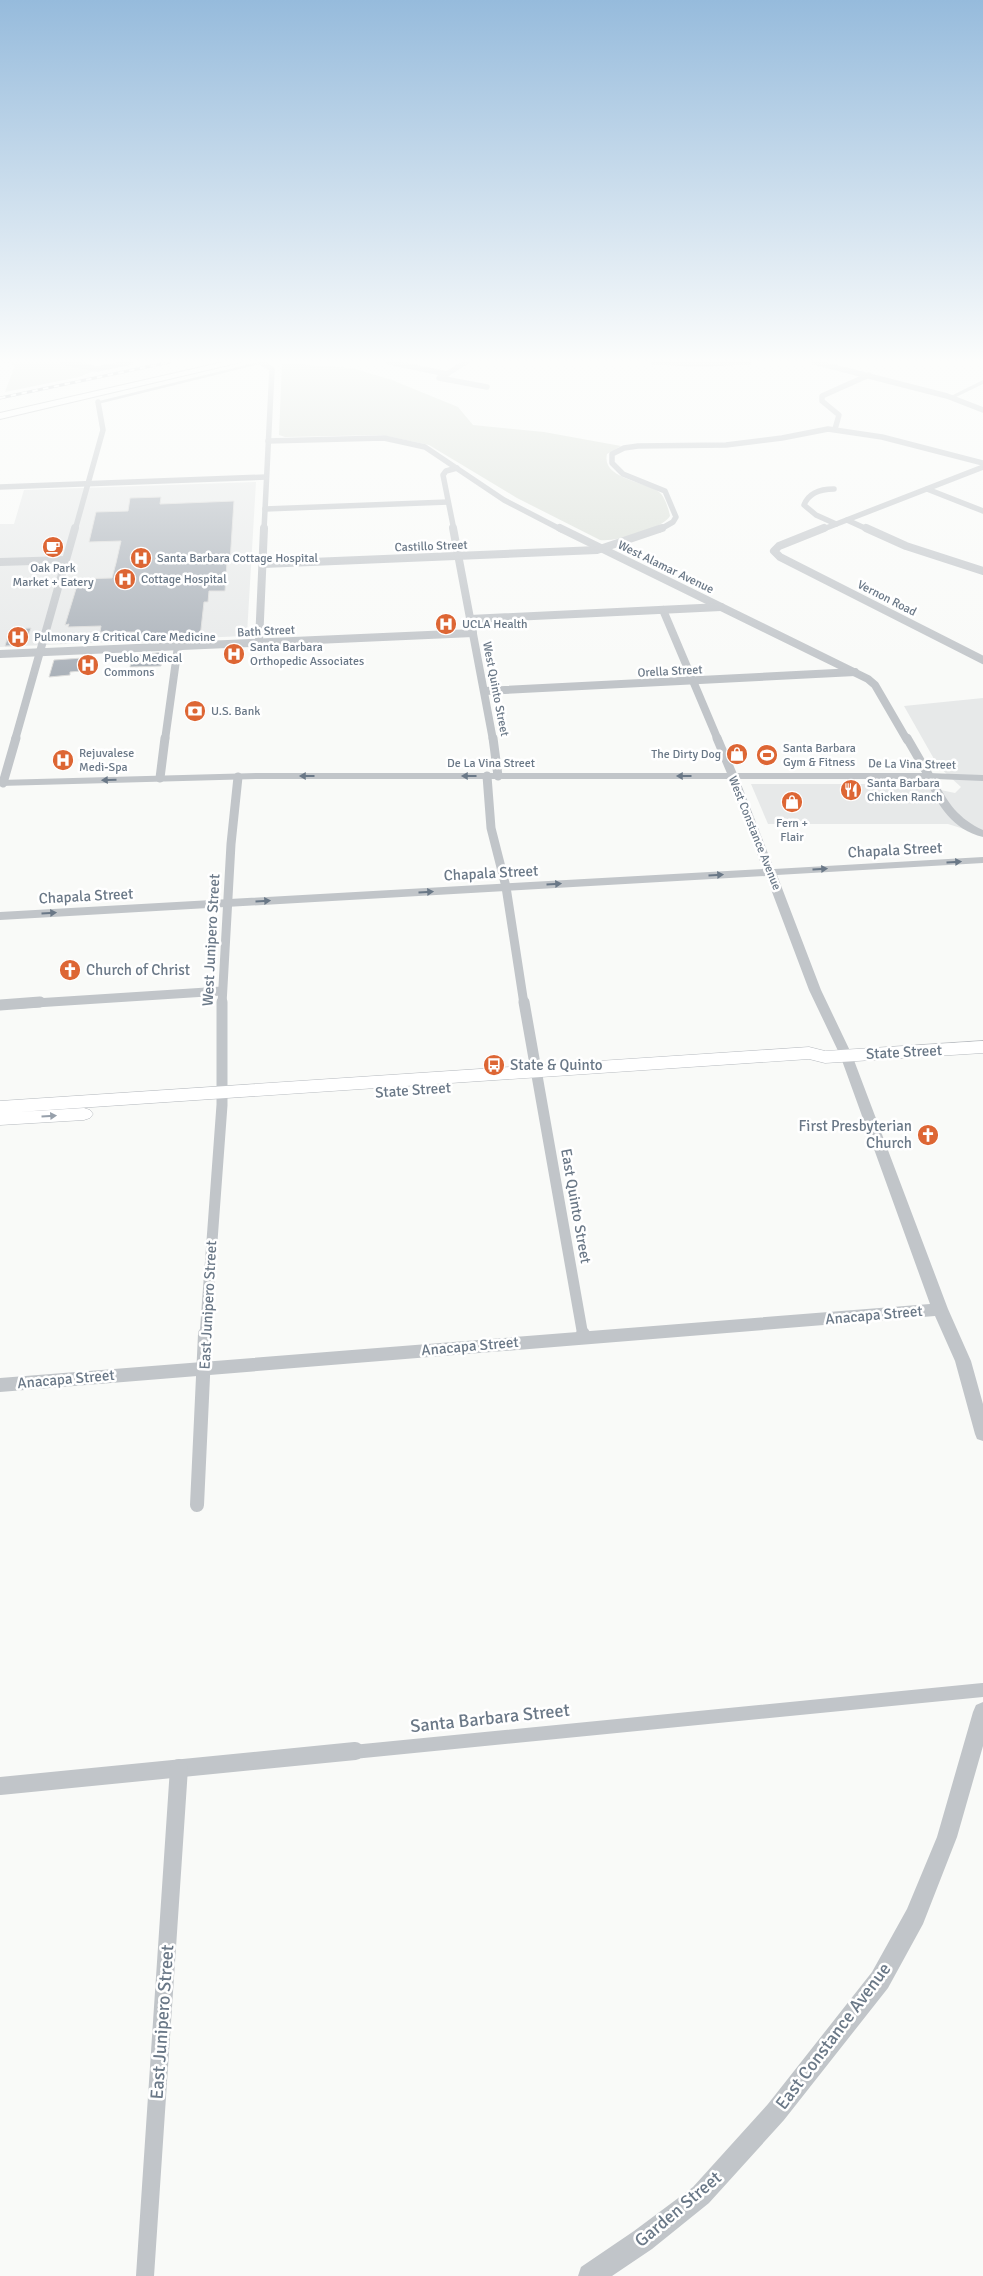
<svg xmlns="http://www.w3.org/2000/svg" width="983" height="2276" font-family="Signika,sans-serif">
  <rect width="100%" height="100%" fill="#f9faf8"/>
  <!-- built -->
  <g fill="#e7e9e9">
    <polygon points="256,482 247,634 244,636 0,647 0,524 14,524 24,490"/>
    <polygon points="983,698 983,835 948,824 768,824 751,784 912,784 955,793 961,787 938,766 904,706"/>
  </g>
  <!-- green -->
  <g fill="#d9ded7">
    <polygon points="0,362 82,362 101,368 79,377 5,392 15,365"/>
    <path d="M282 363 352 368 392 380 458 407 473 425 544 432 621 446 607 454C601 479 646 481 659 492 664 495 669 510 670 516 661 530 616 542 600 540L517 498 429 445 382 435 285 437 279 435Z"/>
  </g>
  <!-- building -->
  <g fill="#a9b0b8" stroke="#dbdbda">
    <polygon points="161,497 160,504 234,501 230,562 227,562 225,591 209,591 208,602 204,602 200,638 140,642 140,632 100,632 101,626 68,627 69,624 65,625 79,579 112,578 116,563 121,541 89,542 96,512 128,511 130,498"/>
    <polygon points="31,628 25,645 5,646 10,629"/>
    <polygon points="163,652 161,666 130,667 132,656"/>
    <polygon points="83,658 81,671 70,672 70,675 49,677 54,660"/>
  </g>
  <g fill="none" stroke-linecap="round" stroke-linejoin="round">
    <!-- primary casing -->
    <g stroke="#b5b9be" stroke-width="1">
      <polygon id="primary" points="983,1041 983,1053 825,1063 809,1059 18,1112 84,1108 90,1110 93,1114 90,1118 84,1120 0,1125 0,1101 809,1047 825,1051"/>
    </g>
    <!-- motorway casing -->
    <g stroke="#b5b8bc" stroke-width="2">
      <polygon id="motorway" points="224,362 241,362 0,419 0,413"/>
    </g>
    <!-- minor-far5 -->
    <g stroke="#c1c5c9" stroke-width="5.5">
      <polyline points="62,362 97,369 131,362"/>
      <polyline points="389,362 447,374"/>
      <polyline points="653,362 700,364 749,362"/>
      <polyline points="814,362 947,396 983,410"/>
      <polyline points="262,363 272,369 264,530"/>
      <polyline points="442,377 466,362"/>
      <polyline points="439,378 487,387"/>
      <polyline points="835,429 839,415 822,401 822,396 869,375"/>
      <polyline points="268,441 384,438 425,447 504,500 562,530"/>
      <polyline points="0,487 266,477"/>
      <path d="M834 489C821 489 809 492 804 505L816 515 836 524"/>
      <polyline points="927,489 983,511"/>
      <polyline points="265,509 448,502"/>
      <polyline points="847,520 869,530"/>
      <polyline points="75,530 103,430 98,402"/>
      <polyline points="454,530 443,475 446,471 457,468"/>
      <polyline points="659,530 673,522 676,517 665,491 623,474 612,463 612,454 624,448 638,446 726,445 782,438 828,429 882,437 983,463"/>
      <polyline points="821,530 983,467"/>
    </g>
    <!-- minor-far4 -->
    <g stroke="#c1c5c9" stroke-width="8">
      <polyline points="453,528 493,740"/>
      <polyline points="560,528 868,679 875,685 907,740"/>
      <polyline points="824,528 779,546 774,551 780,557 983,660"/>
      <polyline points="866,528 906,546 983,571"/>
      <polyline points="0,562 66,560"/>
      <polyline points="263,564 597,550 662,528"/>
      <polyline points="663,610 718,740"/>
      <polyline points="470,619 721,607"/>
      <polyline points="259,642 264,528"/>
      <polyline points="0,654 473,633"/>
      <polyline points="485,691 855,672"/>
      <polyline points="15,740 75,528"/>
      <polyline points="165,740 178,646"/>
    </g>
    <!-- minor-far3 -->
    <g stroke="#c1c5c9" stroke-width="9">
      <polyline points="493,738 498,776"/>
      <polyline points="717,738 733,776"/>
      <polyline points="907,738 929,776"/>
      <polyline points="487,776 491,828 506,887 524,1004"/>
      <polyline points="160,778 165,738"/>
      <polyline points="3,783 16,738"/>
      <polyline points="20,1004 222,991"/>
      <polyline points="222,1004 231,844 238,777"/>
    </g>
    <!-- minor-far2 -->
    <g stroke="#c1c5c9" stroke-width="11">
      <polyline points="524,1002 583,1336"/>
      <polyline points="0,1005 40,1002"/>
      <polyline points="205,1336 222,1105 222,1002"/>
    </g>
    <!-- minor-far1 -->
    <g stroke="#c1c5c9" stroke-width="14">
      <polyline points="583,1334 583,1337"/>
      <polyline points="197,1505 205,1334"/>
      <polyline points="343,1753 983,1690"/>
    </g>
    <!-- minor -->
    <g stroke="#c1c5c9" stroke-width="18">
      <polyline points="0,1786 355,1751"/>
      <polyline points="145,2276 179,1768"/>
    </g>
    <!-- tertiary -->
    <g fill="#c1c5c9" fill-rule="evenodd">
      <polygon points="258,362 268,362 98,404 95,402"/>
      <polygon points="983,380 983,384 954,398 949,397"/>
      <path d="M256 773H929L983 775V781L936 779C947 803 959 819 983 830V837C953 830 938 805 925 779H739L774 869 983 857V863L777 875 821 990 852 1055 948 1309 971 1361 983 1404V1441L977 1439 975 1434 955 1361 935 1316 0 1392V1378L930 1304 840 1055 809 990 766 876 0 920V912L763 869 729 779H256L0 786V780Z"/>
      <polygon points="983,1702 983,1746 957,1837 923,1924 888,1988 784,2120 709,2203 652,2249 612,2276 578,2276 581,2267 634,2231 693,2187 768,2104 872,1972 907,1909 937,1837 973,1712 976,1705"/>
    </g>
    <!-- primary -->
    <use href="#primary" fill="#fff" fill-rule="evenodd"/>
    <!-- motorway -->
    <use href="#motorway" fill="#fff" fill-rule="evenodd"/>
    <!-- rail casing -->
    <g stroke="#a3a9af" stroke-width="3">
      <polyline id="rail" points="0,398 170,362"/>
    </g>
    <!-- rail -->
    <use href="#rail" stroke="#fff" stroke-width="2" stroke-dasharray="5.5" stroke-linecap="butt"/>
  </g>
  <!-- one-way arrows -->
  <defs><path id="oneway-solid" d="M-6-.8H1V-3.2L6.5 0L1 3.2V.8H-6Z" transform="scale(1.25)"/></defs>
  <g fill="#6a7887">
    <use href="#oneway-solid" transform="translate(307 776) rotate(180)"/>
    <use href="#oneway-solid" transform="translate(469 776) rotate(180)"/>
    <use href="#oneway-solid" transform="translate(684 776) rotate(180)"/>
    <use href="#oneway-solid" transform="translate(109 780) rotate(178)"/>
    <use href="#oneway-solid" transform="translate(954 862) rotate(-3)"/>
    <use href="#oneway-solid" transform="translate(820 869) rotate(-3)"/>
    <use href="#oneway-solid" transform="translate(716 875) rotate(-3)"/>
    <use href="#oneway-solid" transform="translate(554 884) rotate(-3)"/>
    <use href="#oneway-solid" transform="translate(426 892) rotate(-3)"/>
    <use href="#oneway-solid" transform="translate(263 901) rotate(-3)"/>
    <use href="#oneway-solid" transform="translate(49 913) rotate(-3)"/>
  </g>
  <use fill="#97a0ab" href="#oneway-solid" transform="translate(49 1116) rotate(-4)"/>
  <!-- sky -->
  <linearGradient id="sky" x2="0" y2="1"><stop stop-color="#96bbdc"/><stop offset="0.53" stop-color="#fcfdfc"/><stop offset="1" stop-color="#fcfdfc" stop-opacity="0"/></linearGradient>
  <rect width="983" height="681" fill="url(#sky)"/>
  <!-- icons -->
  <defs>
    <g id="cafe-disc" transform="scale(1.125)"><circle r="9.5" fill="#dd6634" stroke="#fff"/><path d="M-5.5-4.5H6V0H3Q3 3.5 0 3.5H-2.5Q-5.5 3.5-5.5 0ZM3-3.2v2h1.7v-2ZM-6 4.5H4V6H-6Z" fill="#fff"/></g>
    <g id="hospital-disc" transform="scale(1.125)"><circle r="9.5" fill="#dd6634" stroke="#fff"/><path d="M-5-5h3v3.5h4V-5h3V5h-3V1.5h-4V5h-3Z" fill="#fff"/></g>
    <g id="bank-disc" transform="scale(1.125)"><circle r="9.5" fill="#dd6634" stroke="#fff"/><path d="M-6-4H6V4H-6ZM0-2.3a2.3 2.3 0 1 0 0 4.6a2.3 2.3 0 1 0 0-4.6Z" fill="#fff"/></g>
    <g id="shop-disc" transform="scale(1.125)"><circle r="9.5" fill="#dd6634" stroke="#fff"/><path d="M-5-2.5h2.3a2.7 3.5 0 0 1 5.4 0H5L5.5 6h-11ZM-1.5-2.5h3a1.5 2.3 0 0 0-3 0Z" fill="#fff"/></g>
    <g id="stadium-disc" transform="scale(1.125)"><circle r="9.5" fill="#dd6634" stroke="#fff"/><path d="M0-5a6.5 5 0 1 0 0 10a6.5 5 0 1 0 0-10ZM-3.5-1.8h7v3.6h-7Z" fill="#fff"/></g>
    <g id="restaurant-disc" transform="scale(1.125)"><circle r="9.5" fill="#dd6634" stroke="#fff"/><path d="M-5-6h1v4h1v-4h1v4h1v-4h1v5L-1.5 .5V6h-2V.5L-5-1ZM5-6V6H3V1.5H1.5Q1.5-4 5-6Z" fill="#fff"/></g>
    <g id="church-disc" transform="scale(1.125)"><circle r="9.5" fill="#dd6634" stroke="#fff"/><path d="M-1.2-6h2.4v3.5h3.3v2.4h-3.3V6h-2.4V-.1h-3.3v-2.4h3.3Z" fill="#fff"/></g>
    <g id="bus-disc" transform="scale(1.125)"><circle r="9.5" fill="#dd6634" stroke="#fff"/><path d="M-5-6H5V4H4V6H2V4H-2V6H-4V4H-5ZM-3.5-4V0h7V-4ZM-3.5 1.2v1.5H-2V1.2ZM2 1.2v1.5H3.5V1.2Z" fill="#fff"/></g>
  </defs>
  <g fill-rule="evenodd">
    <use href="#cafe-disc" x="53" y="547"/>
    <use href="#hospital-disc" x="141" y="558"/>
    <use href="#hospital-disc" x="125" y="579"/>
    <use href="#hospital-disc" x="446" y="624"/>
    <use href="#hospital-disc" x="18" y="637"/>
    <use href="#hospital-disc" x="234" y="654"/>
    <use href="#hospital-disc" x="88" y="665"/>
    <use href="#bank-disc" x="195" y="711"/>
    <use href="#shop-disc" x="737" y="754"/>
    <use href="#stadium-disc" x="767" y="755"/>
    <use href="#hospital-disc" x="63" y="760"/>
    <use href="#restaurant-disc" x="851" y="790"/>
    <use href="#shop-disc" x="792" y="802"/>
    <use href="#church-disc" x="70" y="970"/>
    <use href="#bus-disc" x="494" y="1065"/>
    <use href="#church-disc" x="928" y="1135"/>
  </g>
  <g text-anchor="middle" stroke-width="5" stroke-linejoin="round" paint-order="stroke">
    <!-- far-street labels -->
    <g font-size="12" fill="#6a7887" stroke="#fff">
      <text transform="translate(431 546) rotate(-2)" y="4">Castillo Street</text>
      <text transform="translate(666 567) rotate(26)" y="4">West Alamar Avenue</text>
      <text transform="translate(887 598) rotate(27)" y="4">Vernon Road</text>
      <text transform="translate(266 631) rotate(-3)" y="4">Bath Street</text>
      <text transform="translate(670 671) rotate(-3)" y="4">Orella Street</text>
      <text transform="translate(496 689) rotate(79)" y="4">West Quinto Street</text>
      <text x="491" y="767">De La Vina Street</text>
      <text transform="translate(912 764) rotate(1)" y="4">De La Vina Street</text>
      <text transform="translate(755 833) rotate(68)" y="4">West Constance Avenue</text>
    </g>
    <!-- far-poi labels -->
    <g font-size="12" fill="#6a7887" stroke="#fff" text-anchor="start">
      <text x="157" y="562">Santa Barbara Cottage Hospital</text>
      <text x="53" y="572" text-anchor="middle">Oak Park<tspan x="53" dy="14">Market + Eatery</tspan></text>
      <text x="141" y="583">Cottage Hospital</text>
      <text x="462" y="628">UCLA Health</text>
      <text x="34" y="641">Pulmonary &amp; Critical Care Medicine</text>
      <text x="250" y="651">Santa Barbara<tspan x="250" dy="14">Orthopedic Associates</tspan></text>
      <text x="104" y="662">Pueblo Medical<tspan x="104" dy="14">Commons</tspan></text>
      <text x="211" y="715">U.S. Bank</text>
      <text x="783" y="752">Santa Barbara<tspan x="783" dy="14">Gym &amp; Fitness</tspan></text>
      <text x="79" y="757">Rejuvalese<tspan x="79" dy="14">Medi-Spa</tspan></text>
      <text x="721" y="758" text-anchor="end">The Dirty Dog</text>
      <text x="867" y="787">Santa Barbara<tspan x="867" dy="14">Chicken Ranch</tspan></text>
      <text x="792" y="827" text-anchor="middle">Fern +<tspan x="792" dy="14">Flair</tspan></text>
    </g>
    <!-- street labels -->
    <g font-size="15" fill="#6a7887" stroke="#fff">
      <text transform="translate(895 850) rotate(-3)" y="5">Chapala Street</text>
      <text transform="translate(491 873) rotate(-3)" y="5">Chapala Street</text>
      <text transform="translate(86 896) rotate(-3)" y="5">Chapala Street</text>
      <text transform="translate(211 940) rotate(-87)" y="5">West Junipero Street</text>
      <text transform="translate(904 1052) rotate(-3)" y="5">State Street</text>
      <text transform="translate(413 1090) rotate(-4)" y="5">State Street</text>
      <text transform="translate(576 1206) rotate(80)" y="5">East Quinto Street</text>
      <text transform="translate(208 1305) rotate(-87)" y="5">East Junipero Street</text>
      <text transform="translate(874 1315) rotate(-5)" y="5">Anacapa Street</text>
      <text transform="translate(470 1346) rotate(-5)" y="5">Anacapa Street</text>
      <text transform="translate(66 1379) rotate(-5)" y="5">Anacapa Street</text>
    </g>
    <!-- poi labels -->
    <g font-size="15" fill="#6a7887" stroke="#fff" text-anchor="start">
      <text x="86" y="975">Church of Christ</text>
      <text x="510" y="1070">State &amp; Quinto</text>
      <text x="912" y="1131" text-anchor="end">First Presbyterian<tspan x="912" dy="17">Church</tspan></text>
    </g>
    <!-- near-street labels -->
    <g font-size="18" fill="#6a7887" stroke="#fff">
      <text transform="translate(490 1718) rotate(-6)" y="6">Santa Barbara Street</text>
      <text transform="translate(162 2022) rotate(-86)" y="6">East Junipero Street</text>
      <text transform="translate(833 2036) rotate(-53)" y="6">East Constance Avenue</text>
      <text transform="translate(678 2209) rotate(-40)" y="6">Garden Street</text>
    </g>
  </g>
</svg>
